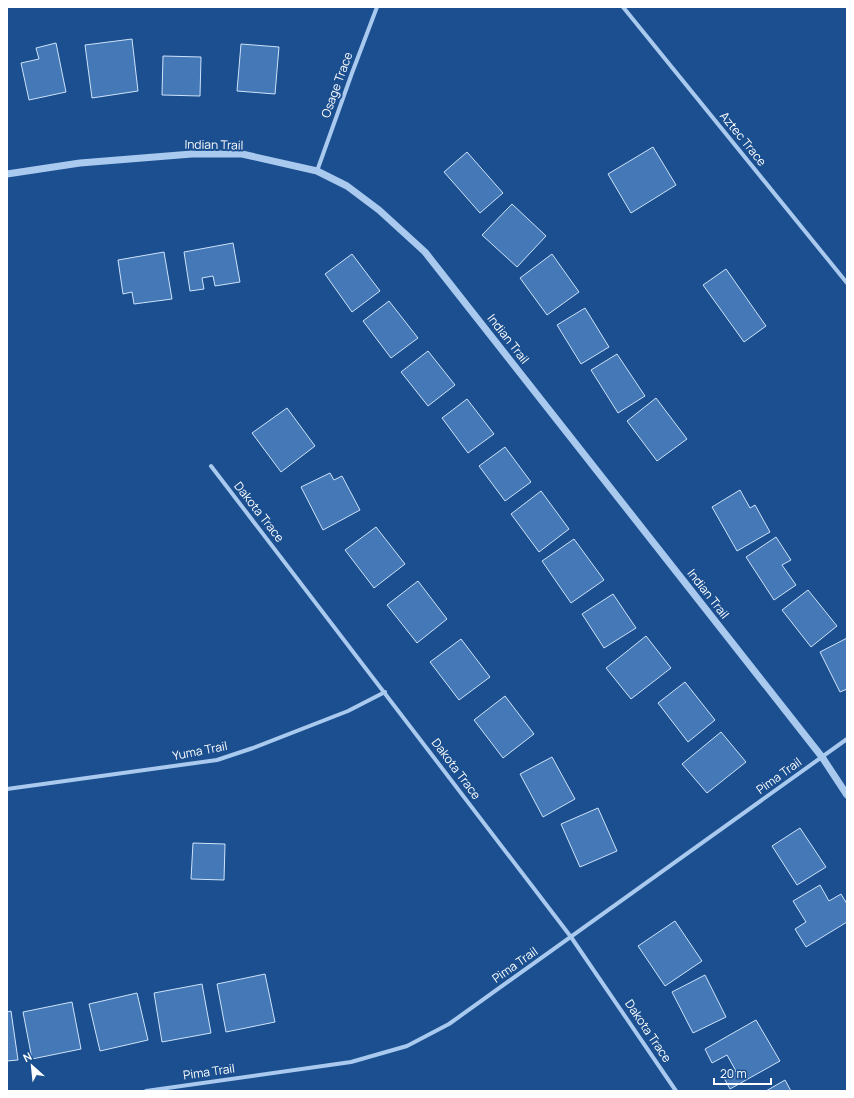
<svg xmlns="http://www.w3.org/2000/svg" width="854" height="1098" font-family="Manrope,sans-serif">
  <rect width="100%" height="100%" fill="#1b4f8f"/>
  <!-- building -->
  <g fill="#4478b7" stroke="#cfe3fa">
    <polygon points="132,39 138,91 92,98 85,45"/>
    <polygon points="56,43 66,92 29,100 21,63 39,59 36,48"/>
    <polygon points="241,44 279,47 275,94 237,91"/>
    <polygon points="163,56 201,57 200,96 162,95"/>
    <polygon points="653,147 676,185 631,213 608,174"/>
    <polygon points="467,152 503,193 480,213 444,172"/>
    <polygon points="512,204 546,236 517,267 482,235"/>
    <polygon points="233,243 240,282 215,286 213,276 202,278 204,289 190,291 184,252"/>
    <polygon points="164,252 172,299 134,304 132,292 123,294 118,260"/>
    <polygon points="352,254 380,291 352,312 325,274"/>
    <polygon points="552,254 579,292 547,315 520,278"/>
    <polygon points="726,269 766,326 744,342 703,285"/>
    <polygon points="389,301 418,338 391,358 363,321"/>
    <polygon points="585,308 609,347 581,364 557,325"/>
    <polygon points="428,351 455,385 428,406 401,372"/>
    <polygon points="617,354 645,396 618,413 591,370"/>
    <polygon points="656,398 687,439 657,461 627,421"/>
    <polygon points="467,399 494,434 468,453 442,418"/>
    <polygon points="287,408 315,446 281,472 252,433"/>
    <polygon points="505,447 531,482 505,501 479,466"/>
    <polygon points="330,473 334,480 342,476 360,510 323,530 301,487"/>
    <polygon points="740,490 750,508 755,505 770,532 737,551 712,507"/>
    <polygon points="541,491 569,529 539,552 511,514"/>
    <polygon points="376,527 405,564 374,588 345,550"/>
    <polygon points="776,537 791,560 782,565 796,585 774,600 746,557"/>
    <polygon points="574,539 604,580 571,603 542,561"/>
    <polygon points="418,581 447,619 417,643 387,605"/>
    <polygon points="808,590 837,626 811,647 782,610"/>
    <polygon points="613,594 636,628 604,648 582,614"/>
    <polygon points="646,636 671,668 631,699 606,668"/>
    <polygon points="847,638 847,689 840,692 820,652"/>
    <polygon points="461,639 490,677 459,700 430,662"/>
    <polygon points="685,682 715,720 688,742 658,703"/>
    <polygon points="505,696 534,734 503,758 474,720"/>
    <polygon points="721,732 746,762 707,793 682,764"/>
    <polygon points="552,757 575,799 543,817 520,774"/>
    <polygon points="598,808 617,851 580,867 561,824"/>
    <polygon points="800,828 826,867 797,885 772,846"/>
    <polygon points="193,843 225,844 224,880 191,879"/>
    <polygon points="820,885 829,901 841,894 847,904 847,922 806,947 795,929 806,922 793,901"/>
    <polygon points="675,921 702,961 665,986 638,946"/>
    <polygon points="265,974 275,1022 226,1032 217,984"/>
    <polygon points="705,975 726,1017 693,1033 672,992"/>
    <polygon points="202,984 211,1033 162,1042 154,993"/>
    <polygon points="137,993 148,1040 100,1051 89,1004"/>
    <polygon points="72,1002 81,1049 32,1059 23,1012"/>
    <polygon points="11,1011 18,1060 7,1061 7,1012"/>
    <polygon points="756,1020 780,1061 730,1089 724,1078 736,1071 727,1055 712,1063 705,1049"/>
    <polygon points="785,1080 791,1091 766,1091"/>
  </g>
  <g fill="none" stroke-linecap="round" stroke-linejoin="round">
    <!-- minor -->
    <g stroke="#a9c9ee" stroke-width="4">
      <polyline points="623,7 847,283"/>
      <polyline points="317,171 352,73 377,7"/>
      <polyline points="211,466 571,937 676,1091"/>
      <polyline points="7,789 217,760 253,748 348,711 385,692"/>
      <polyline points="146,1091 351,1062 407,1046 449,1024 847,739"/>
    </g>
    <!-- tertiary -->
    <polyline stroke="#a9c9ee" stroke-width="7" points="7,174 80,163 192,154 242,154 317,171 347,186 379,210 425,252 822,757 847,795"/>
  </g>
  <g text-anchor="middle" stroke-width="4" stroke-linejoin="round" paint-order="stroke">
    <!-- street labels -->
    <g font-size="12" fill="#fff" stroke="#1b4f8f">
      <text transform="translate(337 85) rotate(-70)" y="4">Osage Trace</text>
      <text transform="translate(743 139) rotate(51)" y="4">Aztec Trace</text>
      <text transform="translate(214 145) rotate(1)" y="4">Indian Trail</text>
      <text transform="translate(508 339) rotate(52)" y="4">Indian Trail</text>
      <text transform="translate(259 512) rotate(52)" y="4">Dakota Trace</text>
      <text transform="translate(708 594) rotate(52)" y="4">Indian Trail</text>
      <text transform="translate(200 751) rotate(-11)" y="4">Yuma Trail</text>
      <text transform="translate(456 769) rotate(53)" y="4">Dakota Trace</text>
      <text transform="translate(779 776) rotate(-36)" y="4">Pima Trail</text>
      <text transform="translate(515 965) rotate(-35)" y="4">Pima Trail</text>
      <text transform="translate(648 1031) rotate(56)" y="4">Dakota Trace</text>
      <text transform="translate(209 1072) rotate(-8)" y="4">Pima Trail</text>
    </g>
  </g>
  <!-- border -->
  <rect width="854" height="1098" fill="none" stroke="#ffffff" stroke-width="16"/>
  <!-- north arrow -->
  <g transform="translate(32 1066) rotate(333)" stroke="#1b4f8f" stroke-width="3" paint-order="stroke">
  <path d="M0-3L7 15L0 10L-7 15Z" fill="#ffffff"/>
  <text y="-6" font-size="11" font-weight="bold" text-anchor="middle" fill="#ffffff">N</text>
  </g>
  <!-- scale -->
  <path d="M714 1078v6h57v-6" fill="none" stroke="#ffffff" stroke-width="2"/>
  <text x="720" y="1078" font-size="12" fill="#ffffff" stroke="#1b4f8f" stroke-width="3" paint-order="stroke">20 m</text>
</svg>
